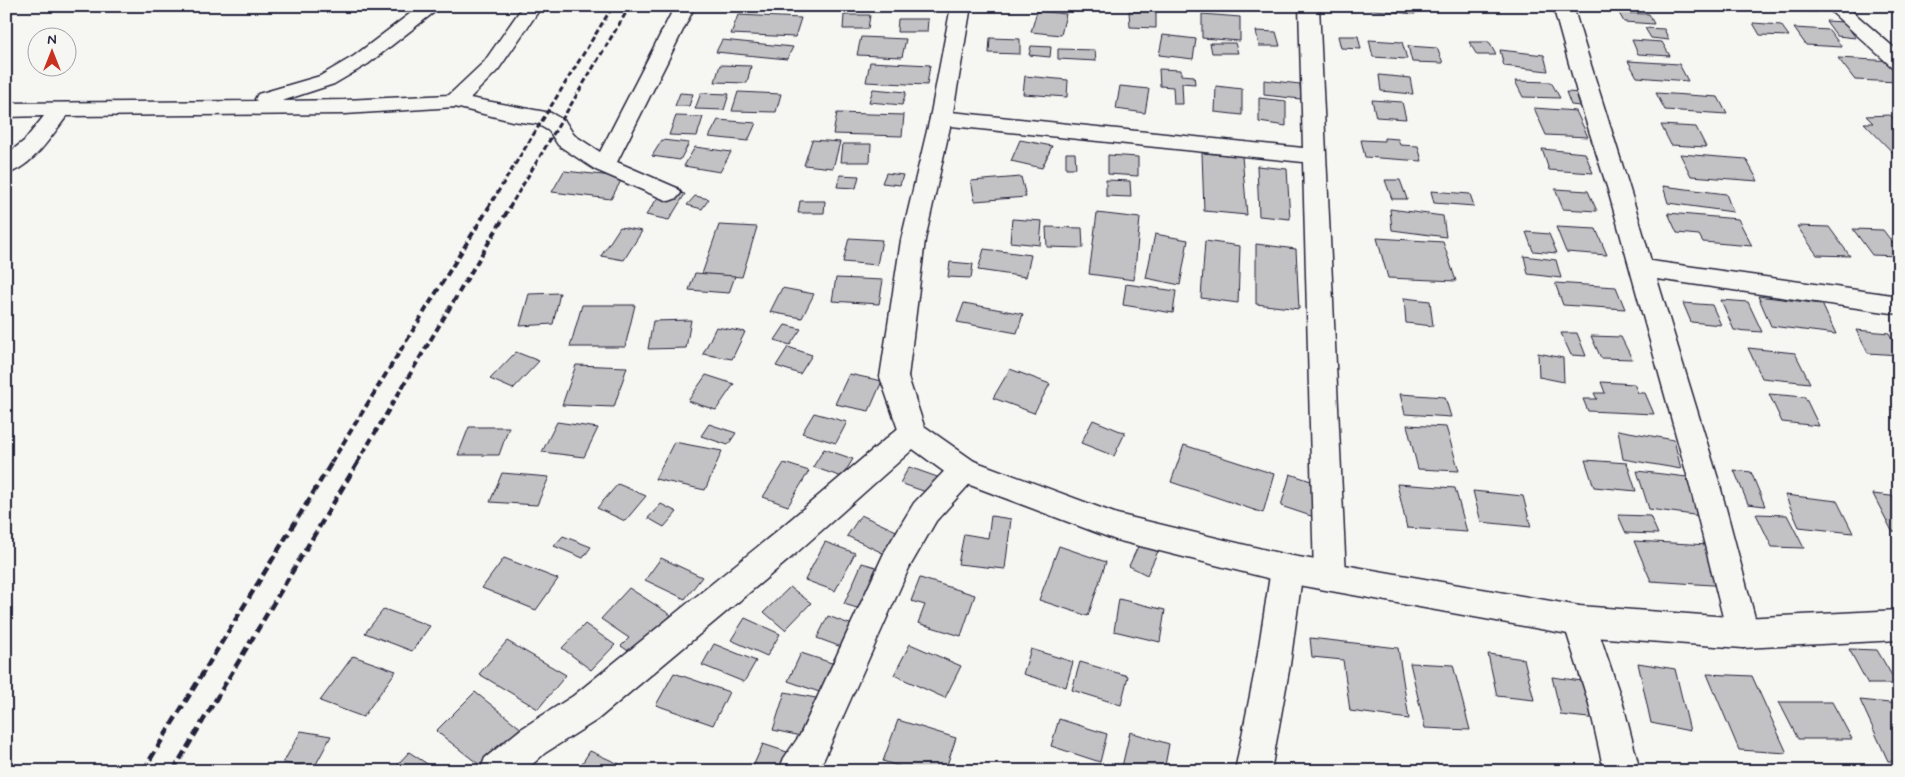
<svg xmlns="http://www.w3.org/2000/svg" width="1905" height="777" font-family="Mynerve,sans-serif">
  <rect width="100%" height="100%" fill="#f6f6f2"/>
  <filter id="ink" filterUnits="userSpaceOnUse"><feTurbulence type="fractalNoise" baseFrequency=".02" numOctaves="2"/><feDisplacementMap in="SourceGraphic" scale="10" xChannelSelector="R" yChannelSelector="G"/><feConvolveMatrix kernelMatrix="1 2 1 2 8 2 1 2 1" color-interpolation-filters="sRGB"/></filter>
  <g filter="url(#ink)">
    <!-- building -->
    <g fill="#c2c2c4" stroke="#22223b">
      <polygon points="845,6 871,6 868,11"/>
      <polygon points="888,6 920,6 919,10 887,8"/>
      <polygon points="1355,6 1413,6 1415,14 1355,8"/>
      <polygon points="1737,6 1776,6 1779,11 1738,8"/>
      <polygon points="1783,6 1812,6 1817,12 1786,11"/>
      <polygon points="1886,6 1899,6 1899,19"/>
      <polygon points="1037,11 1066,14 1061,35 1031,32"/>
      <polygon points="1129,11 1156,12 1156,28 1130,27"/>
      <polygon points="1619,13 1649,14 1654,24 1624,22"/>
      <polygon points="1202,14 1240,17 1240,41 1202,38"/>
      <polygon points="738,15 801,18 795,37 731,34"/>
      <polygon points="844,15 870,15 868,29 843,29"/>
      <polygon points="898,19 928,19 927,32 897,32"/>
      <polygon points="1826,21 1844,22 1856,38 1837,36"/>
      <polygon points="1753,23 1781,25 1789,36 1760,35"/>
      <polygon points="1645,28 1664,29 1669,40 1651,38"/>
      <polygon points="1794,28 1829,30 1842,47 1806,45"/>
      <polygon points="1256,31 1276,32 1280,46 1259,46"/>
      <polygon points="1163,35 1196,39 1193,59 1159,55"/>
      <polygon points="1338,36 1358,36 1361,49 1341,48"/>
      <polygon points="861,37 906,39 902,57 857,55"/>
      <polygon points="990,38 1020,39 1020,54 989,53"/>
      <polygon points="722,40 793,47 787,59 716,52"/>
      <polygon points="1369,40 1402,42 1407,59 1373,57"/>
      <polygon points="1632,40 1662,42 1670,56 1638,54"/>
      <polygon points="1469,42 1489,42 1496,55 1477,55"/>
      <polygon points="1210,43 1235,43 1238,53 1212,53"/>
      <polygon points="1031,46 1051,47 1050,57 1029,55"/>
      <polygon points="1408,46 1437,48 1443,63 1412,62"/>
      <polygon points="1058,49 1095,50 1096,61 1058,59"/>
      <polygon points="1500,50 1544,55 1548,71 1504,66"/>
      <polygon points="1838,58 1894,61 1899,67 1899,82 1855,80"/>
      <polygon points="1628,61 1679,64 1688,81 1637,77"/>
      <polygon points="870,62 930,65 927,85 866,82"/>
      <polygon points="720,65 751,66 747,83 715,82"/>
      <polygon points="1159,69 1181,70 1181,75 1194,76 1195,84 1182,83 1183,104 1174,104 1173,87 1160,86"/>
      <polygon points="1379,75 1410,78 1413,94 1381,91"/>
      <polygon points="1025,76 1068,80 1067,97 1023,94"/>
      <polygon points="1264,80 1300,84 1301,99 1264,95"/>
      <polygon points="1515,81 1551,82 1560,98 1523,97"/>
      <polygon points="1120,86 1149,89 1145,113 1116,109"/>
      <polygon points="1216,86 1242,89 1242,115 1215,112"/>
      <polygon points="873,89 906,92 902,105 869,102"/>
      <polygon points="738,92 781,94 776,112 732,111"/>
      <polygon points="1566,92 1584,93 1589,107 1571,105"/>
      <polygon points="680,93 693,94 689,106 675,106"/>
      <polygon points="701,93 729,94 724,110 695,109"/>
      <polygon points="1656,93 1718,97 1727,114 1665,110"/>
      <polygon points="1259,98 1286,101 1286,126 1259,122"/>
      <polygon points="1372,100 1402,102 1406,119 1376,117"/>
      <polygon points="1534,108 1576,111 1588,137 1546,135"/>
      <polygon points="837,113 904,115 902,136 833,134"/>
      <polygon points="1890,115 1899,124 1899,159 1864,123 1873,123 1866,116"/>
      <polygon points="676,116 703,117 697,136 669,135"/>
      <polygon points="718,120 756,123 748,141 709,137"/>
      <polygon points="1661,125 1696,127 1706,147 1671,145"/>
      <polygon points="1384,138 1398,139 1400,145 1418,146 1422,161 1365,157 1361,140 1384,141"/>
      <polygon points="662,140 689,143 680,160 652,156"/>
      <polygon points="812,140 840,142 833,168 804,165"/>
      <polygon points="1020,140 1052,146 1042,168 1011,161"/>
      <polygon points="843,144 871,144 870,162 841,162"/>
      <polygon points="695,147 731,152 720,172 684,166"/>
      <polygon points="1542,149 1585,153 1593,173 1549,170"/>
      <polygon points="1066,153 1075,153 1076,168 1066,168"/>
      <polygon points="1202,153 1242,156 1247,215 1204,211"/>
      <polygon points="1680,154 1746,159 1758,181 1691,176"/>
      <polygon points="1108,155 1138,157 1138,176 1108,174"/>
      <polygon points="1257,166 1287,169 1290,219 1259,216"/>
      <polygon points="564,171 623,177 611,199 552,192"/>
      <polygon points="886,173 903,175 900,185 882,183"/>
      <polygon points="840,175 859,176 856,188 837,187"/>
      <polygon points="1021,177 1026,197 975,201 971,181"/>
      <polygon points="1106,180 1130,181 1131,197 1106,196"/>
      <polygon points="1385,180 1400,180 1407,199 1392,199"/>
      <polygon points="1663,186 1726,194 1733,212 1668,203"/>
      <polygon points="1555,189 1588,191 1597,211 1563,209"/>
      <polygon points="663,190 685,194 669,220 646,215"/>
      <polygon points="1431,191 1470,194 1474,206 1434,203"/>
      <polygon points="695,196 709,199 702,209 687,205"/>
      <polygon points="800,201 825,201 824,213 798,213"/>
      <polygon points="1390,209 1443,216 1446,237 1392,230"/>
      <polygon points="1097,213 1140,218 1134,280 1089,274"/>
      <polygon points="1668,213 1738,219 1752,246 1703,242 1699,235 1677,233"/>
      <polygon points="1012,219 1042,221 1040,245 1010,242"/>
      <polygon points="719,225 757,227 742,277 702,274"/>
      <polygon points="1797,226 1829,227 1850,256 1817,255"/>
      <polygon points="620,227 642,231 624,260 601,256"/>
      <polygon points="1046,227 1082,228 1083,248 1047,247"/>
      <polygon points="1556,227 1596,229 1607,255 1566,252"/>
      <polygon points="1853,229 1883,230 1899,251 1899,256 1872,255"/>
      <polygon points="1526,232 1549,234 1557,253 1533,251"/>
      <polygon points="1155,234 1188,240 1180,285 1146,278"/>
      <polygon points="849,238 882,240 877,265 843,262"/>
      <polygon points="1377,238 1443,242 1456,281 1388,278"/>
      <polygon points="1205,241 1240,246 1238,303 1201,298"/>
      <polygon points="1256,244 1296,249 1299,309 1256,304"/>
      <polygon points="984,249 1031,255 1026,277 978,270"/>
      <polygon points="1524,256 1556,260 1561,278 1528,274"/>
      <polygon points="950,262 973,264 971,278 948,277"/>
      <polygon points="695,273 735,276 729,293 689,290"/>
      <polygon points="836,278 883,280 879,304 832,301"/>
      <polygon points="1555,283 1616,287 1625,309 1563,305"/>
      <polygon points="1126,284 1176,291 1173,313 1123,305"/>
      <polygon points="782,288 814,294 802,318 770,312"/>
      <polygon points="560,293 553,324 520,326 529,294"/>
      <polygon points="1758,296 1822,304 1836,334 1771,326"/>
      <polygon points="1404,298 1430,301 1433,326 1406,323"/>
      <polygon points="1721,300 1748,302 1762,332 1734,330"/>
      <polygon points="964,303 1023,314 1017,333 957,322"/>
      <polygon points="1683,303 1712,305 1721,325 1691,322"/>
      <polygon points="582,305 635,305 625,347 570,347"/>
      <polygon points="691,320 686,348 648,349 653,321"/>
      <polygon points="785,325 801,329 790,345 775,340"/>
      <polygon points="716,327 745,332 732,359 703,354"/>
      <polygon points="1856,330 1889,333 1899,352 1899,355 1868,353"/>
      <polygon points="1561,333 1577,333 1586,356 1571,355"/>
      <polygon points="1591,336 1621,337 1632,359 1601,358"/>
      <polygon points="788,347 812,355 800,374 776,366"/>
      <polygon points="1748,348 1795,353 1810,383 1762,378"/>
      <polygon points="516,352 539,361 513,389 490,379"/>
      <polygon points="1538,353 1563,358 1564,382 1539,377"/>
      <polygon points="576,365 627,367 614,407 562,405"/>
      <polygon points="1010,369 1050,384 1034,413 993,398"/>
      <polygon points="849,374 882,381 869,411 835,404"/>
      <polygon points="706,375 734,384 716,410 688,401"/>
      <polygon points="1601,382 1634,384 1638,393 1645,393 1654,414 1588,411 1583,399 1597,399 1594,393 1605,393"/>
      <polygon points="1400,394 1445,397 1451,417 1405,414"/>
      <polygon points="1769,394 1805,397 1819,426 1782,422"/>
      <polygon points="814,413 847,422 836,443 802,433"/>
      <polygon points="1093,420 1125,433 1114,456 1081,443"/>
      <polygon points="557,422 598,428 584,457 542,452"/>
      <polygon points="709,424 736,433 728,445 701,436"/>
      <polygon points="1407,425 1446,427 1459,471 1418,469"/>
      <polygon points="469,427 509,427 499,455 458,455"/>
      <polygon points="1618,430 1674,440 1681,469 1623,459"/>
      <polygon points="674,442 722,451 705,490 655,479"/>
      <polygon points="1184,445 1274,474 1263,513 1171,482"/>
      <polygon points="824,449 853,459 842,477 813,467"/>
      <polygon points="1585,460 1627,463 1636,491 1594,487"/>
      <polygon points="784,463 809,471 788,506 763,497"/>
      <polygon points="909,467 943,479 935,495 900,483"/>
      <polygon points="1734,470 1751,472 1765,506 1748,504"/>
      <polygon points="1637,471 1687,477 1701,516 1649,509"/>
      <polygon points="502,473 549,477 537,505 490,502"/>
      <polygon points="1290,474 1335,489 1326,521 1281,506"/>
      <polygon points="618,484 646,496 625,521 597,508"/>
      <polygon points="1397,484 1455,488 1467,532 1407,528"/>
      <polygon points="1473,491 1523,496 1531,527 1481,522"/>
      <polygon points="1873,494 1899,497 1899,532 1892,531"/>
      <polygon points="1785,495 1837,501 1853,533 1799,527"/>
      <polygon points="661,504 677,512 664,527 648,518"/>
      <polygon points="1756,514 1787,515 1804,548 1772,547"/>
      <polygon points="861,515 903,534 889,556 847,536"/>
      <polygon points="1618,515 1650,516 1658,534 1626,533"/>
      <polygon points="991,516 1011,519 1005,569 958,564 964,534 988,538"/>
      <polygon points="563,536 591,547 583,558 554,546"/>
      <polygon points="1634,541 1709,545 1727,586 1651,581"/>
      <polygon points="825,542 855,553 835,591 805,580"/>
      <polygon points="1140,542 1159,549 1147,575 1129,566"/>
      <polygon points="1059,546 1106,562 1088,616 1039,600"/>
      <polygon points="504,558 558,579 536,610 482,588"/>
      <polygon points="661,558 702,577 685,599 645,580"/>
      <polygon points="862,563 897,573 880,615 844,604"/>
      <polygon points="920,578 975,595 961,636 918,623 925,605 911,601"/>
      <polygon points="790,587 811,603 785,630 764,612"/>
      <polygon points="629,588 671,615 636,656 621,646 629,638 601,619"/>
      <polygon points="1119,599 1165,610 1160,642 1114,631"/>
      <polygon points="384,609 430,626 412,651 365,633"/>
      <polygon points="828,616 855,626 844,648 817,638"/>
      <polygon points="745,618 780,634 767,656 731,640"/>
      <polygon points="585,624 615,645 591,670 562,648"/>
      <polygon points="1310,638 1398,648 1409,719 1350,711 1343,660 1312,657"/>
      <polygon points="507,641 566,675 538,709 479,674"/>
      <polygon points="714,644 756,661 744,682 702,665"/>
      <polygon points="910,644 961,666 945,698 894,675"/>
      <polygon points="1031,649 1073,662 1066,687 1023,674"/>
      <polygon points="1849,649 1877,650 1897,684 1868,684"/>
      <polygon points="801,653 838,665 825,694 788,681"/>
      <polygon points="1488,654 1524,659 1534,700 1497,696"/>
      <polygon points="353,656 396,671 363,717 320,701"/>
      <polygon points="1080,662 1128,676 1121,705 1072,690"/>
      <polygon points="1410,663 1453,665 1470,730 1425,728"/>
      <polygon points="1638,663 1675,669 1690,731 1651,723"/>
      <polygon points="674,673 729,692 713,725 656,705"/>
      <polygon points="1707,674 1752,676 1787,753 1739,750"/>
      <polygon points="1552,677 1605,684 1616,721 1561,715"/>
      <polygon points="475,692 523,730 486,770 436,731"/>
      <polygon points="785,692 831,701 820,740 773,730"/>
      <polygon points="1860,700 1899,704 1899,762 1888,761"/>
      <polygon points="1779,702 1832,702 1852,739 1798,739"/>
      <polygon points="1059,719 1107,734 1100,762 1051,746"/>
      <polygon points="898,720 956,738 945,771 912,771 883,761"/>
      <polygon points="301,731 331,736 314,768 283,763"/>
      <polygon points="1130,732 1169,744 1164,771 1121,771"/>
      <polygon points="763,744 802,757 796,771 751,771"/>
      <polygon points="590,751 619,764 615,771 577,771"/>
      <polygon points="409,752 435,769 392,771"/>
    </g>
    <g fill="none" stroke-linecap="round" stroke-linejoin="round">
      <!-- minor casing -->
      <g stroke="#22223b" stroke-width="3">
        <g id="minor">
          <path d="M420 6H442L368 64 334 84 282 101 345 100 449 95 484 62 523 6H542L498 70 470 98 551 113 565 121 574 135 600 152 675 6H695L617 162 677 188 681 193 677 198 669 201 661 198 596 170 558 145 549 131 537 124 512 121 455 107 345 114 67 116C51 136 33 167 6 174V155L24 141 44 116 6 117V103L257 101 255 99 258 94 320 76 354 56Z"/>
          <polygon points="1299,6 1319,6 1346,576 1341,586 1330,590 1319,586 1314,576 1303,162 941,125 933,123 930,118 933,113 941,111 1303,148"/>
          <path d="M1553 6H1573C1598 91 1627 175 1651 261L1899 296V314L1657 279 1719 482 1759 633 1755 644 1743 648 1731 644 1727 633 1689 482 1608 190 1578 96Z"/>
          <polygon points="1825,6 1846,6 1899,52 1899,69 1892,67"/>
          <polygon points="912,422 922,425 926,433 922,441 793,556 597,720 545,753 525,771 480,771 485,758 521,729 573,696 771,536 902,425"/>
          <polygon points="964,458 974,461 979,470 974,479 936,521 909,568 824,759 817,771 779,771 784,758 800,735 885,551 914,503 954,461"/>
          <polygon points="1287,555 1298,559 1303,569 1290,665 1271,771 1235,771 1256,665 1271,569 1276,559"/>
          <polygon points="1579,606 1590,610 1595,621 1623,704 1640,771 1604,771 1589,704 1563,621 1568,610"/>
        </g>
      </g>
      <!-- tertiary casing -->
      <g stroke="#22223b" stroke-width="3">
        <polygon id="tertiary" points="951,6 971,6 952,118 925,240 908,377 924,426 974,461 1117,514 1287,555 1579,606 1743,618 1899,610 1899,640 1743,648 1579,636 1287,583 1116,540 954,479 902,441 880,377 901,240 930,118"/>
      </g>
      <!-- minor -->
      <use href="#minor" fill="#f6f6f2" fill-rule="evenodd"/>
      <!-- tertiary -->
      <use href="#tertiary" fill="#f6f6f2" fill-rule="evenodd"/>
      <!-- rail-far2 -->
      <g stroke="#22223b" stroke-width="3" stroke-dasharray="5.5 3" stroke-linecap="butt">
        <polyline points="488,208 613,6"/>
        <polyline points="509,208 630,6"/>
      </g>
      <!-- rail-far1 -->
      <g stroke="#22223b" stroke-width="4" stroke-dasharray="7 4" stroke-linecap="butt">
        <polyline points="331,463 489,207"/>
        <polyline points="357,463 510,207"/>
      </g>
      <!-- rail -->
      <g stroke="#22223b" stroke-width="4.5" stroke-dasharray="9 4.5" stroke-linecap="butt">
        <polyline points="143,771 332,462"/>
        <polyline points="173,771 358,462"/>
      </g>
    </g>
  </g>
  <!-- margin -->
  <rect width="1905" height="777" fill="none" stroke="#f6f6f2" stroke-width="25"/>
  <rect x="12" y="12" width="1880" height="752" fill="none" stroke="#22223b" stroke-width="2" filter="url(#ink)"/>
  <!-- north arrow -->
  <g transform="translate(52 52)"><circle r="24" fill="#f6f6f2" stroke="#a1a1a9"/>
  <path d="M0-4L9 19L0 12L-9 19Z" fill="#c8321e"/>
  <text y="-8" font-size="14" font-weight="bold" text-anchor="middle" fill="#22223b">N</text>
  </g>
</svg>
